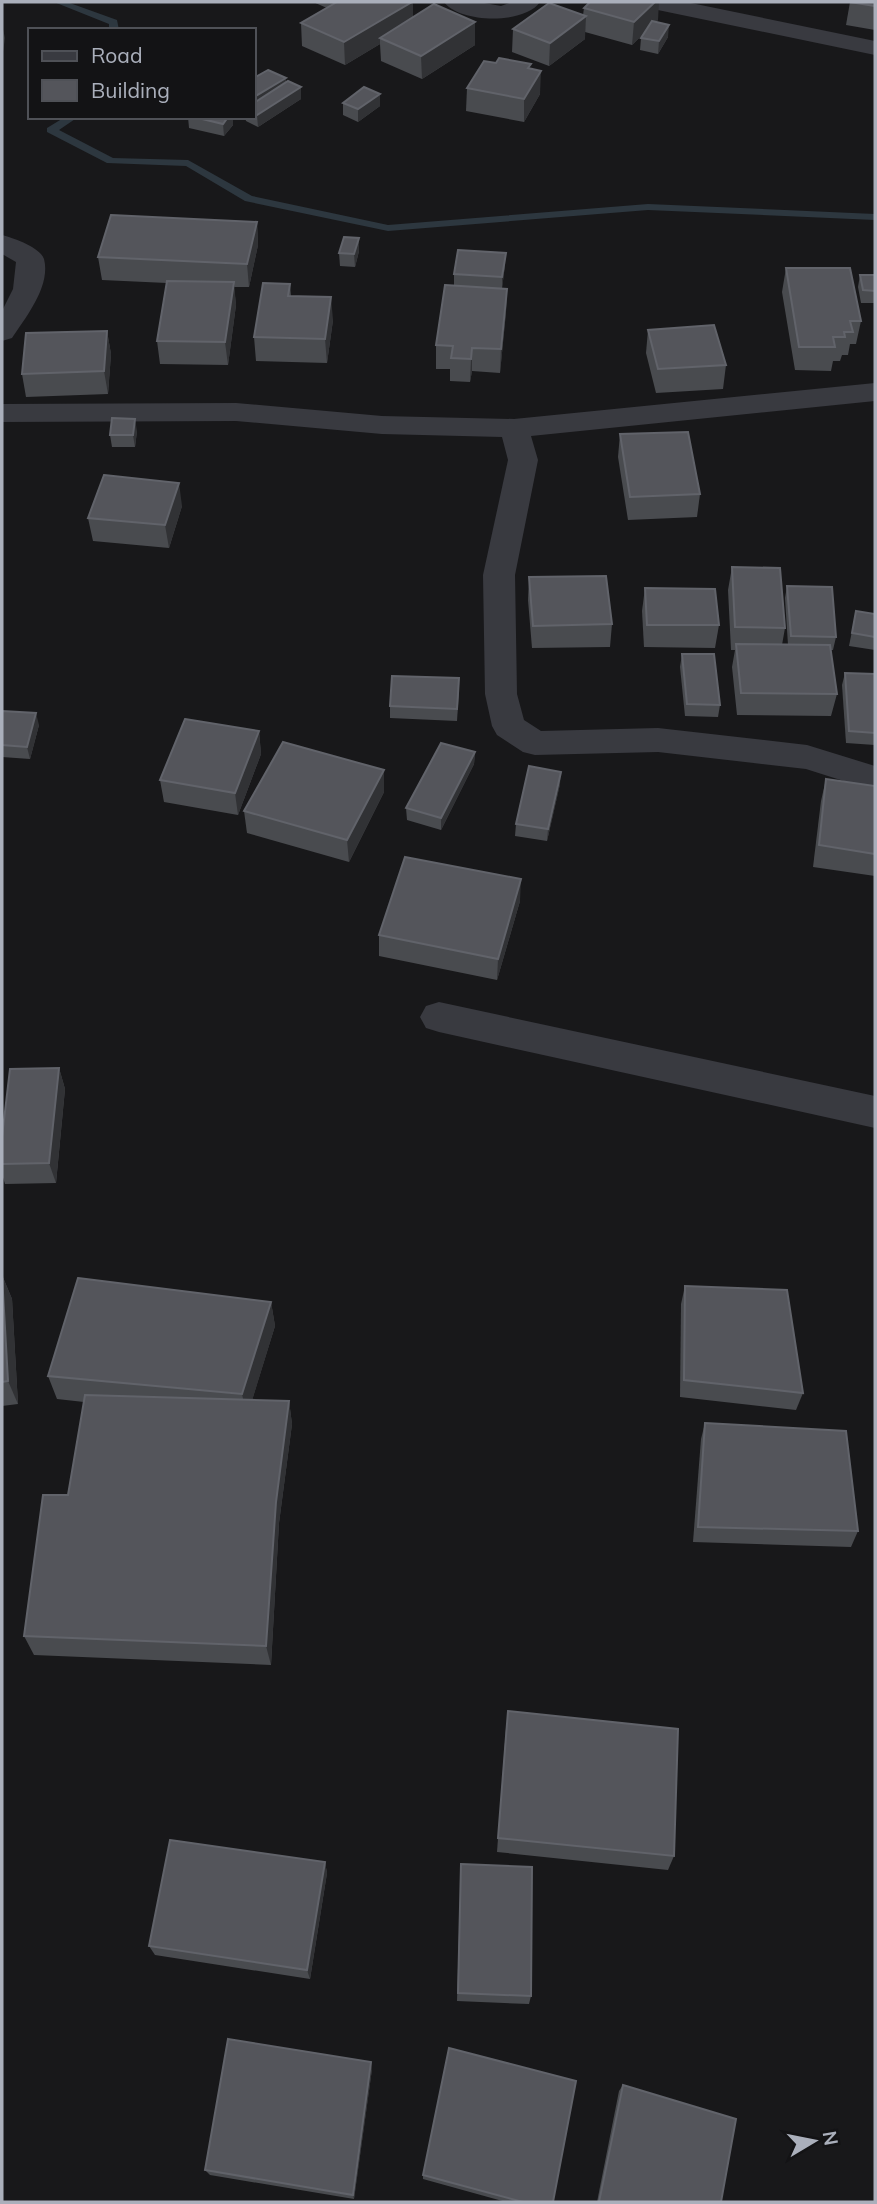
<svg xmlns="http://www.w3.org/2000/svg" width="877" height="2204" font-family="Mulish,sans-serif">
  <rect width="100%" height="100%" fill="#18181a"/>
  <g fill="none" stroke-linecap="round" stroke-linejoin="round">
    <!-- stream -->
    <g fill="#2d373f" fill-rule="evenodd">
      <polygon points="54,2 67,2 117,20 119,30 109,30 109,24"/>
      <polygon points="65,117 78,117 59,130 113,158 188,160 252,196 388,225 648,204 875,214 875,220 648,210 388,231 245,201 186,166 107,163 47,132 47,128"/>
    </g>
    <!-- minor -->
    <g fill="#393a40" fill-rule="evenodd">
      <path d="M444 2H479L501 6 512 2H540C524 25 459 23 444 2Z"/>
      <polygon points="641,2 686,2 875,41 875,55 653,9 645,7"/>
      <path d="M2 235C13 238 40 247 44 259 51 286 26 317 12 338L2 341V311L13 289 16 262 2 254Z"/>
      <polygon points="875,383 875,401 531,436 538,460 515,575 517,694 524,720 541,731 658,728 807,745 875,766 875,791 806,769 658,752 535,755 523,752 497,735 492,726 485,694 483,575 508,460 502,437 382,434 236,421 2,422 2,404 236,403 382,416 514,419"/>
      <polygon points="439,1002 875,1096 875,1128 439,1032 426,1028 420,1017 426,1006"/>
    </g>
  </g>
  <!-- wall -->
  <g fill="#494b4f">
    <polygon points="313,2 413,2 413,17 475,45 422,79 381,61 380,44 345,65 302,46 301,23 327,8"/>
    <polygon points="850,2 875,2 875,30 846,25"/>
    <polygon points="584,8 658,20 655,22 668,37 658,54 640,50 641,38 643,34 632,45 585,32 585,39 549,66 512,52 513,29 583,15"/>
    <polygon points="531,69 540,94 524,122 466,111 467,88"/>
    <polygon points="254,78 286,83 301,87 301,99 258,127 246,121 245,117 254,117"/>
    <polygon points="343,103 380,106 358,122 343,115"/>
    <polygon points="188,117 233,117 233,125 224,136 189,128"/>
    <polygon points="257,222 258,245 249,287 234,287 236,305 228,365 160,364 157,341 167,283 102,280 98,257"/>
    <polygon points="359,251 355,267 340,266 339,253"/>
    <polygon points="505,265 502,288 507,289 506,312 500,373 472,371 470,382 450,381 450,369 436,369 436,345 454,286 454,274"/>
    <polygon points="786,268 861,321 856,344 850,344 848,355 842,355 840,361 833,361 831,371 795,370 782,292"/>
    <polygon points="860,275 875,275 875,303 861,303 858,287"/>
    <polygon points="290,284 291,296 333,320 327,363 256,361 254,337"/>
    <polygon points="648,330 726,365 723,389 656,393 646,353"/>
    <polygon points="107,331 111,354 108,394 26,397 22,374"/>
    <polygon points="137,431 135,447 112,447 110,435"/>
    <polygon points="620,434 700,494 697,517 628,520 618,457"/>
    <polygon points="182,506 169,548 93,541 88,518"/>
    <polygon points="732,567 785,628 782,645 788,645 785,598 787,586 836,637 833,650 830,650 837,694 831,716 737,715 732,667 735,650 731,650 728,590"/>
    <polygon points="529,577 612,624 610,647 532,648 528,600"/>
    <polygon points="645,588 719,625 715,648 644,647 642,611"/>
    <polygon points="856,611 875,614 875,650 849,646"/>
    <polygon points="682,654 720,705 718,717 685,716 680,667"/>
    <polygon points="845,673 875,674 875,745 846,743 842,685"/>
    <polygon points="459,691 457,721 390,718 390,706"/>
    <polygon points="2,711 39,725 30,759 2,757"/>
    <polygon points="259,731 261,754 238,815 164,802 160,780"/>
    <polygon points="475,752 474,764 441,830 407,820 406,808"/>
    <polygon points="826,779 875,786 875,876 813,867 821,801"/>
    <polygon points="560,784 547,841 515,836 516,824"/>
    <polygon points="384,792 349,862 247,833 244,811"/>
    <polygon points="520,901 497,980 379,956 379,935"/>
    <polygon points="59,1068 65,1089 56,1183 5,1184 2,1174 2,1137"/>
    <polygon points="2,1275 12,1299 18,1404 2,1406"/>
    <polygon points="685,1286 803,1393 796,1410 680,1397 681,1304"/>
    <polygon points="271,1302 275,1326 252,1400 289,1401 292,1424 279,1523 271,1665 34,1655 24,1636 68,1495 84,1402 57,1399 48,1376"/>
    <polygon points="705,1423 858,1531 851,1547 693,1542 701,1439"/>
    <polygon points="506,1728 674,1856 668,1870 497,1852"/>
    <polygon points="325,1862 327,1873 310,1979 155,1955 149,1946"/>
    <polygon points="461,1864 531,1996 529,2004 457,2001"/>
    <polygon points="372,2069 354,2199 210,2175 205,2170"/>
    <polygon points="623,2085 721,2202 597,2202 619,2091"/>
    <polygon points="423,2175 553,2202 506,2202 423,2179"/>
  </g>
  <!-- shaded-wall -->
  <g fill="#313235">
    <polygon points="412,2 413,2 413,24 380,38 380,44 345,65 344,42"/>
    <polygon points="655,2 659,2 658,20 632,45 634,22"/>
    <polygon points="586,16 585,39 549,66 550,43"/>
    <polygon points="475,22 475,45 422,79 421,56"/>
    <polygon points="2,25 5,38 2,59"/>
    <polygon points="669,25 668,37 658,54 659,41"/>
    <polygon points="541,71 540,94 524,122 524,99"/>
    <polygon points="286,78 286,91 254,110 254,97"/>
    <polygon points="301,87 301,99 258,127 257,115"/>
    <polygon points="380,94 380,106 358,122 358,109"/>
    <polygon points="228,117 233,117 233,125 224,136 223,124"/>
    <polygon points="257,222 258,245 249,287 247,264"/>
    <polygon points="359,238 359,251 355,267 354,254"/>
    <polygon points="506,253 505,265 502,289 502,277"/>
    <polygon points="234,282 236,305 228,365 225,342"/>
    <polygon points="507,289 506,312 500,373 501,349"/>
    <polygon points="331,297 333,320 327,363 325,339"/>
    <polygon points="107,331 111,354 108,394 104,371"/>
    <polygon points="472,348 472,371 470,382 471,359"/>
    <polygon points="135,419 137,431 135,447 133,435"/>
    <polygon points="179,483 182,506 169,548 165,525"/>
    <polygon points="36,713 39,725 30,759 27,747"/>
    <polygon points="259,731 261,754 238,815 235,793"/>
    <polygon points="475,752 474,764 441,830 441,818"/>
    <polygon points="384,770 384,792 349,862 347,840"/>
    <polygon points="561,772 560,784 547,841 548,829"/>
    <polygon points="521,879 520,901 497,980 498,959"/>
    <polygon points="59,1068 65,1089 56,1183 49,1163"/>
    <polygon points="2,1275 12,1299 18,1404 8,1381"/>
    <polygon points="271,1302 275,1326 247,1417 242,1394"/>
    <polygon points="289,1401 292,1424 279,1523 271,1665 266,1646 276,1502"/>
    <polygon points="325,1862 327,1873 310,1979 307,1970"/>
    <polygon points="371,2062 372,2069 354,2199 353,2195"/>
  </g>
  <!-- building -->
  <g fill="#54555b" stroke="#61636a" stroke-width="2">
    <polygon points="337,2 412,2 344,42 301,23"/>
    <polygon points="590,2 655,2 634,22 584,8"/>
    <polygon points="850,2 875,2 875,6"/>
    <polygon points="549,3 586,16 550,43 513,29"/>
    <polygon points="434,4 475,22 421,56 380,38"/>
    <polygon points="652,21 669,25 659,41 641,38"/>
    <polygon points="499,58 531,64 528,68 541,71 524,99 467,88 484,61 496,63"/>
    <polygon points="268,70 286,78 254,97 254,78"/>
    <polygon points="288,81 301,87 257,115 254,113 254,103"/>
    <polygon points="364,87 380,94 358,109 343,103"/>
    <polygon points="194,117 228,117 223,124"/>
    <polygon points="111,215 257,222 247,264 98,257"/>
    <polygon points="344,237 359,238 354,254 339,253"/>
    <polygon points="458,250 506,253 502,277 454,274"/>
    <polygon points="786,268 850,268 861,321 850,321 853,332 844,332 845,337 833,337 835,347 799,347"/>
    <polygon points="860,275 875,275 875,291 863,290"/>
    <polygon points="167,281 234,282 225,342 157,341"/>
    <polygon points="263,283 290,284 288,296 331,297 325,339 254,337"/>
    <polygon points="445,285 507,289 501,349 472,348 471,359 451,358 453,346 436,345"/>
    <polygon points="714,325 726,365 658,369 648,330"/>
    <polygon points="107,331 104,371 22,374 26,333"/>
    <polygon points="112,418 135,419 133,435 110,435"/>
    <polygon points="688,432 700,494 630,497 620,434"/>
    <polygon points="104,475 179,483 165,525 88,518"/>
    <polygon points="732,567 780,568 785,628 735,627"/>
    <polygon points="606,576 612,624 533,626 529,577"/>
    <polygon points="787,586 832,587 836,637 791,636"/>
    <polygon points="645,588 715,589 719,625 647,625"/>
    <polygon points="856,611 875,614 875,637 852,633"/>
    <polygon points="736,644 830,645 837,694 741,693"/>
    <polygon points="682,654 714,654 720,705 687,704"/>
    <polygon points="845,673 875,674 875,733 849,731"/>
    <polygon points="392,676 459,678 457,709 390,706"/>
    <polygon points="2,711 36,713 27,747 2,745"/>
    <polygon points="185,719 259,731 235,793 160,780"/>
    <polygon points="283,742 384,770 347,840 244,811"/>
    <polygon points="441,743 475,752 441,818 406,808"/>
    <polygon points="529,766 561,772 548,829 516,824"/>
    <polygon points="826,779 875,786 875,854 819,845"/>
    <polygon points="405,857 521,879 498,959 379,935"/>
    <polygon points="59,1068 49,1163 2,1164 2,1137 10,1069"/>
    <polygon points="2,1275 8,1381 2,1382"/>
    <polygon points="78,1278 271,1302 242,1394 48,1376"/>
    <polygon points="685,1286 787,1290 803,1393 684,1380"/>
    <polygon points="85,1395 289,1401 276,1502 266,1646 24,1636 43,1495 68,1495"/>
    <polygon points="705,1423 846,1431 858,1531 698,1527"/>
    <polygon points="508,1711 678,1729 674,1856 498,1838"/>
    <polygon points="170,1840 325,1862 307,1970 149,1946"/>
    <polygon points="461,1864 532,1867 531,1996 458,1993"/>
    <polygon points="228,2039 371,2062 353,2195 205,2170"/>
    <polygon points="449,2048 576,2081 553,2202 523,2202 423,2175"/>
    <polygon points="623,2085 736,2119 721,2202 599,2202"/>
  </g>
  <!-- border -->
  <rect width="877" height="2204" fill="none" stroke="#aaafbb" stroke-width="7"/>
  <!-- legend -->
  <rect x="28" y="28" width="228" height="91" fill="#131315" stroke="#4f5157" stroke-width="2"/>
  <rect x="42" y="51" width="35" height="10" fill="#393a40" stroke="#4f5157" stroke-width="2"/>
  <text x="91" y="63" font-size="21" fill="#aaafbb">Road</text>
  <rect x="42" y="80" width="35" height="21" fill="#54555b" stroke="#4f5157" stroke-width="2"/>
  <text x="91" y="98" font-size="21" fill="#aaafbb">Building</text>
  <!-- north arrow -->
  <g transform="translate(814 2141) rotate(80)" stroke="#131315" stroke-width="5" paint-order="stroke">
  <path d="M0-5L12 26L0 18L-12 26Z" fill="#aaafbb"/>
  <text y="-10" font-size="19" font-weight="bold" text-anchor="middle" fill="#aaafbb">N</text>
  </g>
</svg>
